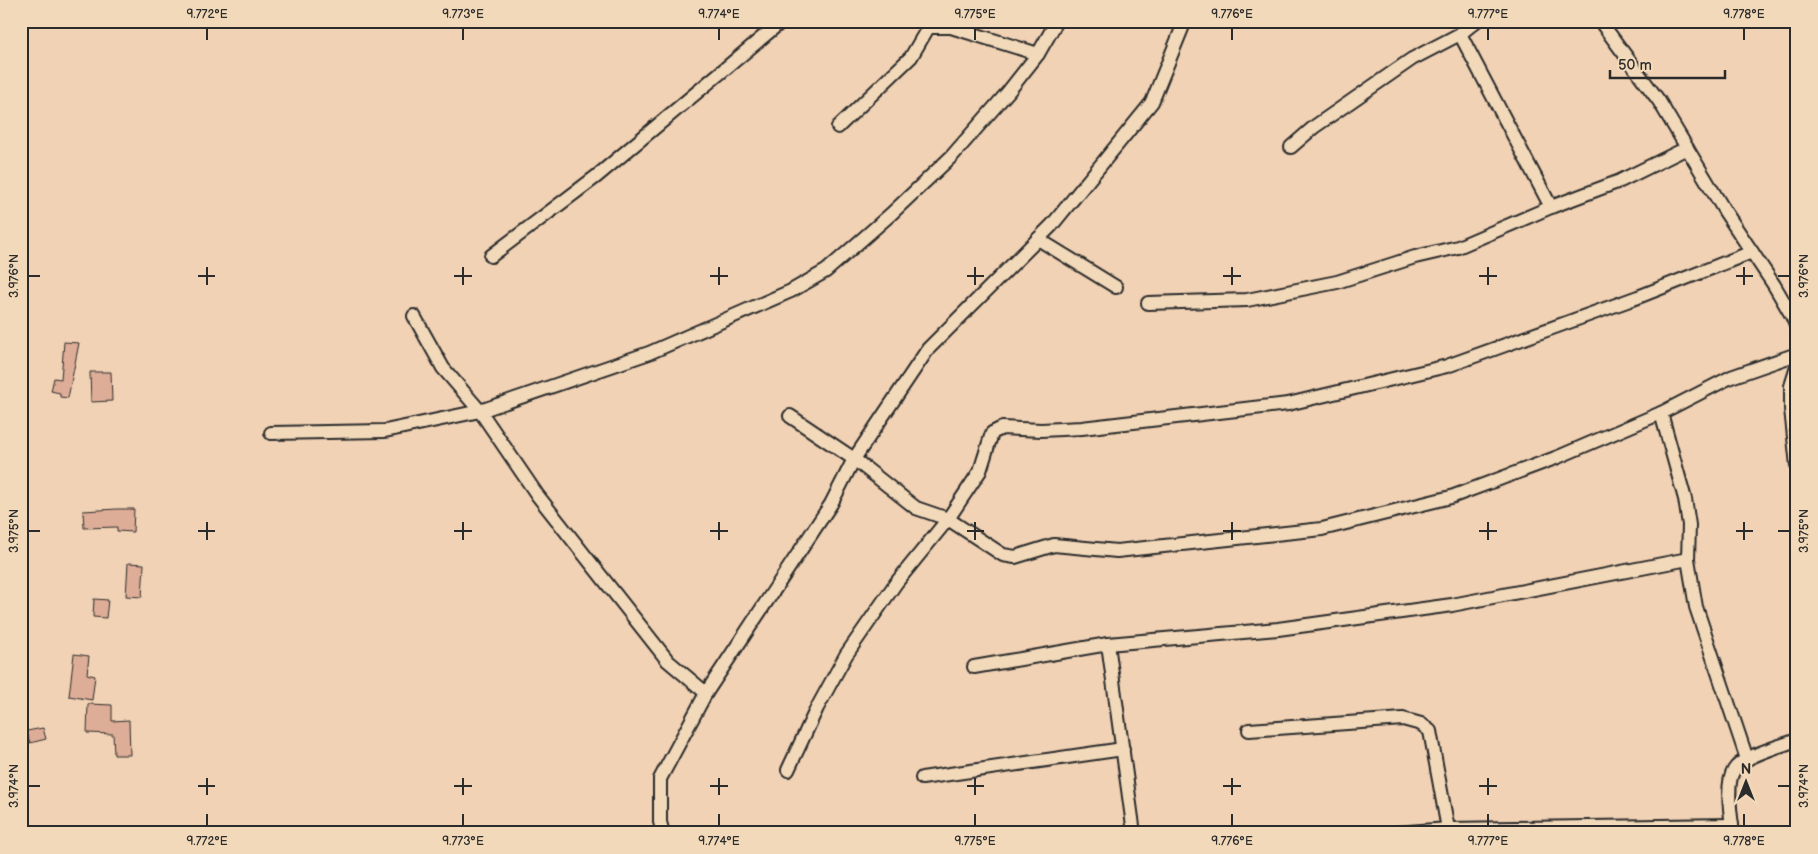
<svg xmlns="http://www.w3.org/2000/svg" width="1818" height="854" font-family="'Balsamiq Sans',sans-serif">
  <rect width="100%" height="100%" fill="#f1d2b5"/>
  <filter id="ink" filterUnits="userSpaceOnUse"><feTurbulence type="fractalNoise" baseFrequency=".02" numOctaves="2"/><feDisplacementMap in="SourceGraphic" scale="10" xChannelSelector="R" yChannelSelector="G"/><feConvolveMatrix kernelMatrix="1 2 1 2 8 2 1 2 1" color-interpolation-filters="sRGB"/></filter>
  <g filter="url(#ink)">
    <!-- building -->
    <g fill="#ddad97" stroke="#2b2b2b">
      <polygon points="64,342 79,343 68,398 60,397 60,393 51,391 54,378 61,379"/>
      <polygon points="90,372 111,372 112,401 91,402"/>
      <polygon points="117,509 134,509 133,532 117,531 117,527 84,528 83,511"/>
      <polygon points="128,563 144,564 142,597 126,596"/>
      <polygon points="94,599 108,600 106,618 93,617"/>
      <polygon points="74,654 89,656 87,674 95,676 92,700 69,696"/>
      <polygon points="88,704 112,705 112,721 129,720 130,755 114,755 113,734 87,733"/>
      <polygon points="43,728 46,739 30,743 27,731"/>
    </g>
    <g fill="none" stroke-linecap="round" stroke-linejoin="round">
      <!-- minor casing -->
      <g stroke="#2b2b2b" stroke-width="16">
        <g id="minor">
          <polyline points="1600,21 1659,101 1724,210 1774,285 1792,316 1797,328"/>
          <polyline points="928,27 951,27 1038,54"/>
          <polyline points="1460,34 1551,207"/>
          <polyline points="838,127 911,57 932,21"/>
          <polyline points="1291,147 1314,127 1412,59 1460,34 1476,21"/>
          <polyline points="1038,239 1116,287"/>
          <polyline points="491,256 597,176 782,21"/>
          <polyline points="1148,303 1247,300 1337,282 1415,257 1458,247 1551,207 1620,181 1687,148"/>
          <polyline points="414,316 443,368 480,411 538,496 668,661 706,693"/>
          <polyline points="1797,367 1791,386 1791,409 1797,466"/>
          <polyline points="1661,413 1685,499 1689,525 1688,559 1696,607 1747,759"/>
          <polyline points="790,416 854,459 916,508 948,519 1003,555 1015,557 1054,545 1117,551 1322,529 1451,497 1558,457 1661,413 1731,377 1797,354"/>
          <polyline points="271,433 385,431 480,411 649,353 791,291 826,271 891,214 952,156 1008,92 1038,54 1057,21"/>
          <polyline points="1108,644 1134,833"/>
          <polyline points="974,667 1108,644 1278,629 1452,605 1688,559"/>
          <polyline points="1249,730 1403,719 1421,724 1430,731 1448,829"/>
          <polyline points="788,770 817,708 846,655 896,583 948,519 980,471 992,433 1002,428 1041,430 1082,428 1288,404 1447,366 1638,297 1752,252"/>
          <polyline points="922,778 1123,749"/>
          <polyline points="663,833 660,822 660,779 706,693 831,504 854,459 928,349 1052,225 1152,102 1185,21"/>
          <polyline points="1395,833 1448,829 1732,825"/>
          <path d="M1733 833C1731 817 1725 784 1734 770 1742 756 1781 746 1797 740"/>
        </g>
      </g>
      <!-- minor -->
      <use href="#minor" stroke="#f2d9ba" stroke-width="12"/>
    </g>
  </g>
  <!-- ticks -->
  <path fill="none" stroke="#2b2b2b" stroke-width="2" d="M207 28V40M463 28V40M719 28V40M975 28V40M1232 28V40M1488 28V40M1744 28V40M207 267V285M463 267V285M719 267V285M975 267V285M1232 267V285M1488 267V285M1744 267V285M28 276H40M198 276H215M454 276H472M710 276H728M967 276H984M1223 276H1241M1479 276H1497M1736 276H1753M1778 276H1790M207 522V540M463 522V540M719 522V540M975 522V540M1232 522V540M1488 522V540M1744 522V540M28 531H40M198 531H215M454 531H472M710 531H728M967 531H984M1223 531H1241M1479 531H1497M1736 531H1753M1778 531H1790M207 778V795M463 778V795M719 778V795M975 778V795M1232 778V795M1488 778V795M28 786H40M198 786H215M454 786H472M710 786H728M967 786H984M1223 786H1241M1479 786H1497M1778 786H1790M207 814V826M463 814V826M719 814V826M975 814V826M1232 814V826M1488 814V826M1744 814V826"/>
  <!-- margin -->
  <rect width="1818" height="854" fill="none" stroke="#f2d9ba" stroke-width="55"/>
  <!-- north arrow -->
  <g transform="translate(1746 782)" stroke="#f2d9ba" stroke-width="4" paint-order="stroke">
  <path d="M0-4L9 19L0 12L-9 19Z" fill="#2b2b2b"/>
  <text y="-8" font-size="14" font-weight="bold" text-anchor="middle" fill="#2b2b2b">N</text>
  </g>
  <!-- scale -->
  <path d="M1610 70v8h115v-8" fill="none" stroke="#2b2b2b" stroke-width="2.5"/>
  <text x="1618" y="70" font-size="15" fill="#2b2b2b" stroke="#f2d9ba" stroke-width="4" paint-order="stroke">50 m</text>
  <rect x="28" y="28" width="1762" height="798" fill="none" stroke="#2b2b2b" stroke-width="2"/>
  <g font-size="12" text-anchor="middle" fill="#2b2b2b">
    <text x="207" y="18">9.772°E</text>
    <text x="463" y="18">9.773°E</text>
    <text x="719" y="18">9.774°E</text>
    <text x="975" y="18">9.775°E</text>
    <text x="1232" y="18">9.776°E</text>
    <text x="1488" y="18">9.777°E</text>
    <text x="1744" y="18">9.778°E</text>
    <text transform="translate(14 276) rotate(-90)" y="4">3.976°N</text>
    <text transform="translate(1804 276) rotate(-90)" y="4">3.976°N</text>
    <text transform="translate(14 531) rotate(-90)" y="4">3.975°N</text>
    <text transform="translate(1804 531) rotate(-90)" y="4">3.975°N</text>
    <text transform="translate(14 786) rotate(-90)" y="4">3.974°N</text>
    <text transform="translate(1804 786) rotate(-90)" y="4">3.974°N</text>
    <text x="207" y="845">9.772°E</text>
    <text x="463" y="845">9.773°E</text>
    <text x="719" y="845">9.774°E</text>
    <text x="975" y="845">9.775°E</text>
    <text x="1232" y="845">9.776°E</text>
    <text x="1488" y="845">9.777°E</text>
    <text x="1744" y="845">9.778°E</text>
  </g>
</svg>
